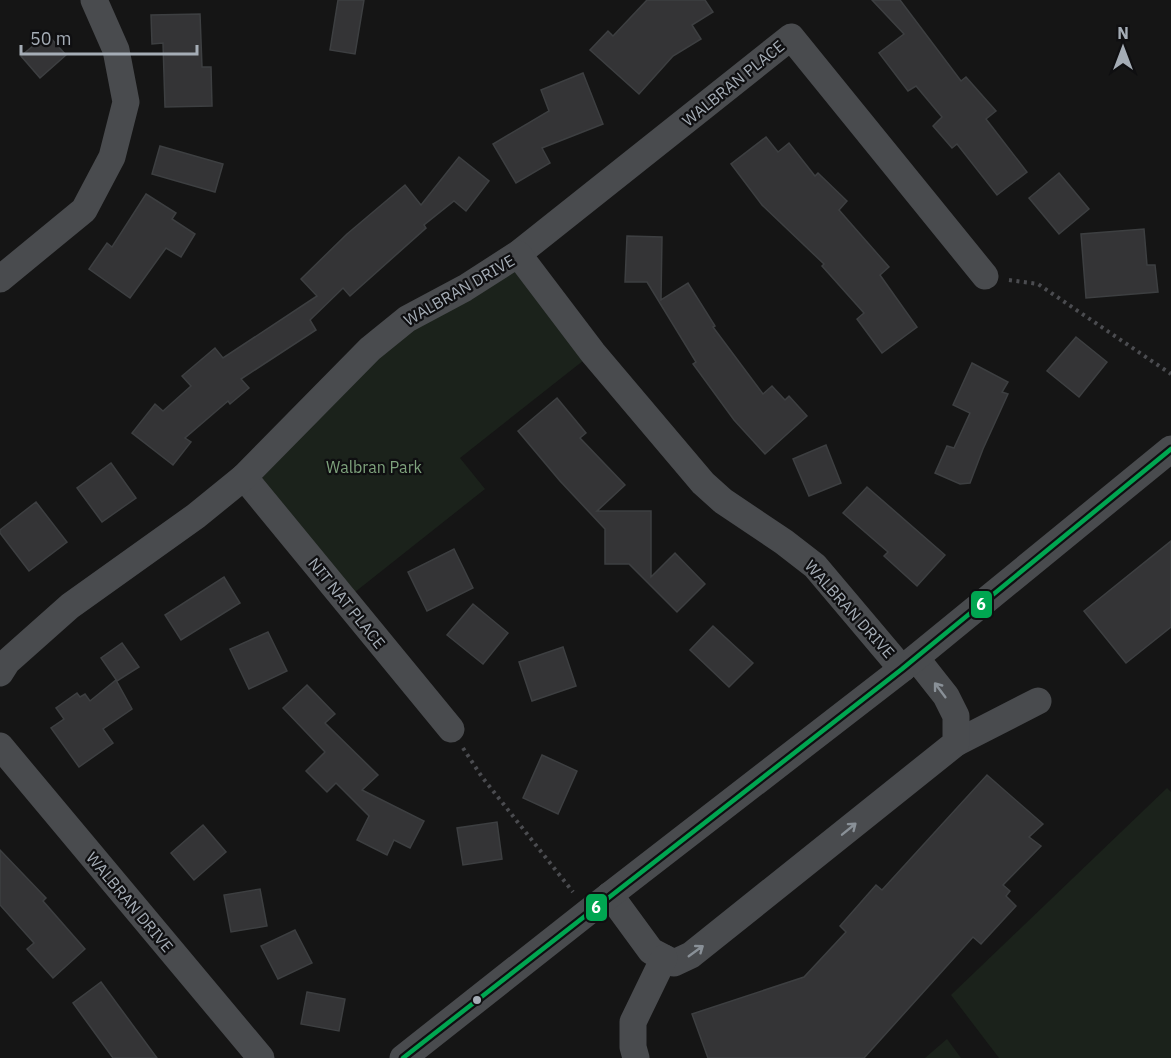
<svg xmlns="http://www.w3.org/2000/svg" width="1171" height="1058" font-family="'IBM Plex Sans',sans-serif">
  <rect width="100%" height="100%" fill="#151515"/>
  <!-- green -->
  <g fill="#1b221b">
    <polygon points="518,254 593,353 460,458 485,489 345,600 244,477 370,349"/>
    <polygon points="1167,788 1171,792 1171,1058 999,1058 951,995"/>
    <polygon points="947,1039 961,1058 925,1058"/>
  </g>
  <!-- building -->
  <g fill="#343436" stroke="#3d3f41" stroke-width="1.5">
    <polygon points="338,0 364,0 355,54 330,50"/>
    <polygon points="647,0 705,0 713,12 692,25 701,39 673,56 639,94 590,50 608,31 613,36"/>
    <polygon points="872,0 900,0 961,81 966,77 996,111 986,119 1027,172 997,195 957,144 952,148 933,126 942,117 916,86 908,91 879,53 904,34"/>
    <polygon points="200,14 202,67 211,67 212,106 165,107 163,43 152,44 151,15"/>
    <polygon points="47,34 66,55 40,78 21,56"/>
    <polygon points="583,73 603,124 542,148 550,163 516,183 493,144 549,111 541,90"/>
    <polygon points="766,137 778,152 789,143 815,176 818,173 847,201 839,210 889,267 880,275 917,327 882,353 857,319 864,313 822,266 824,264 762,205 731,164"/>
    <polygon points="160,146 223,164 215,192 152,174"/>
    <polygon points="459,157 489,181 466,211 454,201 424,225 426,228 350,296 343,288 310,320 316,330 241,379 249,388 230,404 228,401 185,438 191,442 173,465 132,433 155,404 163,411 191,386 182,376 215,348 223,358 317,296 301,279 347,234 405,185 421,205"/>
    <polygon points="1059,173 1089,209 1059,234 1029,198"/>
    <polygon points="146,194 176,213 172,219 195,234 181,257 166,248 130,298 89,269 107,243 112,247"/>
    <polygon points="1144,229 1147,265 1155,265 1158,292 1086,298 1081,234"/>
    <polygon points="627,236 662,237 661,300 688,283 715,326 713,327 763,394 772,386 785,400 789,396 807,416 765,454 734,420 693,364 696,362 647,282 625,282"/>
    <polygon points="1076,337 1107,362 1079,397 1047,371"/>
    <polygon points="972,363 1008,382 1002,392 1008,394 983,449 970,483 960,484 935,473 947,446 954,448 970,413 953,405"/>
    <polygon points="557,398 586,433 580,438 625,485 597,511 651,511 651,577 675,553 705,584 677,612 629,564 605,564 605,529 560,481 518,431"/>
    <polygon points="826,445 841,483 809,496 793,459"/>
    <polygon points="111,463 136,498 102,522 77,488"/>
    <polygon points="867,487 945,555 917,586 884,556 888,552 843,513"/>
    <polygon points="36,502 67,542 29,571 0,533 0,530"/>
    <polygon points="1171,541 1171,627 1126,663 1084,611"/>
    <polygon points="454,549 473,588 427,611 408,572"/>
    <polygon points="224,577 240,603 181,640 165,615"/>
    <polygon points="473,604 508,633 483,664 447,635"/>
    <polygon points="713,626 753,663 729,687 690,650"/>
    <polygon points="268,632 287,671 249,689 230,649"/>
    <polygon points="122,643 139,667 117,681 101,658"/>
    <polygon points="563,647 576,686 532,701 519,662"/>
    <polygon points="116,680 132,709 103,729 113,743 79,767 51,728 64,719 56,708 77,693 80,697 85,694 90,701"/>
    <polygon points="307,685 335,714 325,723 378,775 362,790 424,821 410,848 394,840 387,855 357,840 369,816 336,783 327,792 306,771 325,752 283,708"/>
    <polygon points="542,755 577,771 558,814 523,798"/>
    <polygon points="987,775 1043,824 1029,837 1041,846 1003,885 1010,891 1006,896 1016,906 981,944 973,937 864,1058 708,1058 692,1014 804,977 846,932 840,926 876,885 882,890"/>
    <polygon points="497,822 502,859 463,865 457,828"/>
    <polygon points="203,825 226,852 194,880 171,853"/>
    <polygon points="0,850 46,898 43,901 85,949 53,978 27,949 34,943 0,905"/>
    <polygon points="260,889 267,926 231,932 224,895"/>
    <polygon points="295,930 312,963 278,979 261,946"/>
    <polygon points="101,982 157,1058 113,1058 73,1003"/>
    <polygon points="307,992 345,999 339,1031 301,1024"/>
  </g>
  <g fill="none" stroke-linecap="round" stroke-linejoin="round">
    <!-- path -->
    <g stroke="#4b4c50" stroke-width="4" stroke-dasharray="3 4.5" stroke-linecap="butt">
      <polyline points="1009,280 1038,284 1171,374"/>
      <polyline points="463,748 482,777 573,892"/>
    </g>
    <!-- minor -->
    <g stroke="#494b4e" stroke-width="27">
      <polyline points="518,254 791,37 985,276"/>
      <polyline points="0,279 84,210 112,157 126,102 116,50 94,0"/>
      <polyline points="244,477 451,729"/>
      <polyline points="0,673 7,662 70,606 196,516 244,477 370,349 407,319 465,288 518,254 593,353 703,483 723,501 784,542 815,566 902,669"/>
      <polyline points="956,743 1038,701"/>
      <polyline points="0,746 261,1058"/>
      <polyline points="610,895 651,951 674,963 691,955 956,743 956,716 946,696 916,658"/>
      <polyline points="403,1058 588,912 902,669 1171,449"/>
      <polyline points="636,1058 633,1047 633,1022 664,958"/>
    </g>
    <!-- bus-1 casing -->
    <g stroke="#0f0f11" stroke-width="9">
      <polyline id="bus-1" points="403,1058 902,669 1171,449"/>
    </g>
    <!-- bus-1 -->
    <use href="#bus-1" stroke="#00a651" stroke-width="4.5"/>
  </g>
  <!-- one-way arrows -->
  <defs><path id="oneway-shaft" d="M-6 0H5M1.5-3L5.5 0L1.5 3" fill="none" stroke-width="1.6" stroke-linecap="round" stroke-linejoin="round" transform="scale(1.5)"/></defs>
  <g stroke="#899097">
    <use href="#oneway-shaft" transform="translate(940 690) rotate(-127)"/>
    <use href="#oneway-shaft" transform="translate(849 829) rotate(-39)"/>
    <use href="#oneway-shaft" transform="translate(696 951) rotate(-36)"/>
  </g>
  <!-- markers -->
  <circle fill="#a5adb6" stroke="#0f0f11" stroke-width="2" cx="477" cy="1000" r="5"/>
  <g text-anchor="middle" stroke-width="4.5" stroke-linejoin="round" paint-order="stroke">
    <!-- street labels -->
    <g font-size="16" fill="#a5adb6" stroke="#0f0f11">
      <text transform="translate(733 83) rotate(-39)" y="6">WALBRAN PLACE</text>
      <text transform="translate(459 290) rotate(-30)" y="6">WALBRAN DRIVE</text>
      <text transform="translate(347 603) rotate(51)" y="6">NIT NAT PLACE</text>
      <text transform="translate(850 609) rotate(48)" y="6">WALBRAN DRIVE</text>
      <text transform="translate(130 902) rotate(50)" y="6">WALBRAN DRIVE</text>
    </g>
    <!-- park labels -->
    <g font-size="16" fill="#7ea27c" stroke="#0f0f11">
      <text x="374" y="473">Walbran Park</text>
    </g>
  </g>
  <g stroke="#0f0f11" stroke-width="2">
    <rect x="970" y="590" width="23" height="29" rx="6" fill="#00a651"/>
    <rect x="585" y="893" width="23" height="29" rx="6" fill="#00a651"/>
  </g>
  <g font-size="16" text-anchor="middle" font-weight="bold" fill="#fff">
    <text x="981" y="610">6</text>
    <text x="596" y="913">6</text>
  </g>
  <!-- north arrow -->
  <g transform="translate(1123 48)" stroke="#0f0f11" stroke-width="4.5" paint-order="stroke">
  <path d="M0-4.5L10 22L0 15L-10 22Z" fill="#a5adb6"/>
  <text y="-9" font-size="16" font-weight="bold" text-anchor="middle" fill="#a5adb6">N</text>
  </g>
  <!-- scale -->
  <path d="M21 45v9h176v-9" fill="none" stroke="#a5adb6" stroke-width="3"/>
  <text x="30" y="45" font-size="18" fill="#a5adb6" stroke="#0f0f11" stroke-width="4.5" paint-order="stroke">50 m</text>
</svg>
